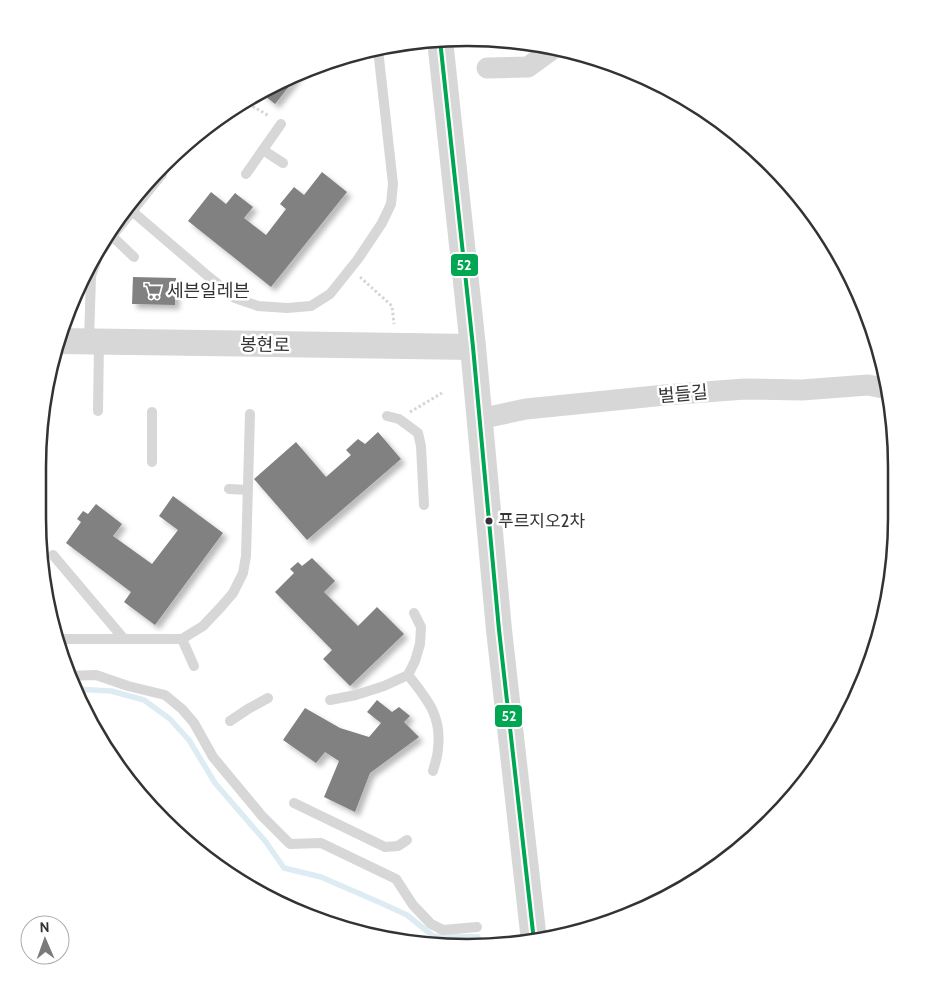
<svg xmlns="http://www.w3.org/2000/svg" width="934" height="985" font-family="Cabin,'Noto Sans KR',sans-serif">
  <defs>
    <filter id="shadow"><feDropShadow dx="4.5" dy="4.5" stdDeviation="2.5" flood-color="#0004"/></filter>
  </defs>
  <rect width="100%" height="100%" fill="#fff"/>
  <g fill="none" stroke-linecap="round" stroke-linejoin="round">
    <!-- stream -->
    <polyline stroke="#ddebf3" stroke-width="5.5" points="74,689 111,691 144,700 170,719 189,740 215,783 266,842 284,868 321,877 381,903 407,915 433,936 478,937"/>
  </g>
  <!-- building -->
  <g fill="#818181" filter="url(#shadow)">
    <polygon points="299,74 275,104 260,92 263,90"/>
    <polygon points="322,172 347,192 271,287 188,221 211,192 226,204 235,193 253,207 244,218 266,235 286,209 280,204 294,187 304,195"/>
    <polygon points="133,277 176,278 175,305 132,304"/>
    <polygon points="378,432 401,459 307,540 254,479 296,442 326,477 351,455 346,450 358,439 365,444"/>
    <polygon points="173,496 223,533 155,625 124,602 131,592 66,543 81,522 77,519 83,511 88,514 96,504 122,524 113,536 152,564 178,530 159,516"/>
    <polygon points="312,558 335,581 324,592 358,626 377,607 404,634 350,686 323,659 332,650 275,592 294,573 290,569 298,562 302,566"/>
    <polygon points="377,700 392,712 399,707 410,716 404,722 419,737 370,773 355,812 324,797 339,761 325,752 316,763 283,740 305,708 340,728 369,737 381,723 367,712"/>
  </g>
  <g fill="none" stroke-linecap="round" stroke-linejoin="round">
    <!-- path -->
    <g stroke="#d6d6d6" stroke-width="3" stroke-dasharray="2.5 2.5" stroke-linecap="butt">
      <polyline points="244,101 269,116"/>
      <polyline points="360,277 392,306 394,324"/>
      <polyline points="410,412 442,393"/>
    </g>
    <!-- service -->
    <g stroke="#d7d7d7" stroke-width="10">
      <polyline points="263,150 283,163"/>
      <polyline points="246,174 281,124"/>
      <polyline points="126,206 209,277 235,298 258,306 287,308 311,306 330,294 358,259 382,223 391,204 393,184 378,49"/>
      <polyline points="112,236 134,257"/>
      <polyline points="89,341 91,276 98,256 112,236 162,174"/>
      <polyline points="98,411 99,343"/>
      <polyline points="387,416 399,419 418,433 421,446 424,505"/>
      <polyline points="152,462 152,412"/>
      <polyline points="229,489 248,490"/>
      <polyline points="53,555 124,639"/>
      <polyline points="57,639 182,639 203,626 221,607 233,593 243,573 246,556 250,414"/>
      <polyline points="182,639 194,666"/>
      <path d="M408 675C427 699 442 716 438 748 438 756 435 763 433 771"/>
      <polyline points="68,676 96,675 128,686 165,695 182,709 194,723 213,757 262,816 290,844 321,843 396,879 413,905 431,924 443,930 477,927"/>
      <polyline points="330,700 356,695 384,686 408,675 415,661 420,644 421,627 414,613"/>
      <polyline points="230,721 248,709 268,698"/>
      <polyline points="294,803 385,847 398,846 407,840"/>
    </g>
    <!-- minor -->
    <g stroke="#d7d7d7" stroke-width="21">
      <polyline points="487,68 528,67 554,48"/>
      <polyline points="479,419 526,409 665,395 745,389 802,390 868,385 888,389"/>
    </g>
    <!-- tertiary -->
    <g stroke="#d7d7d7" stroke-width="26">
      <polyline points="440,40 473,347 499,630 534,941"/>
      <polyline points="58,341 473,347"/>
    </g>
    <!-- bus-1 casing -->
    <g stroke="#fff" stroke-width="8">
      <polyline id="bus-1" points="440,40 473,347 499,630 534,941"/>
    </g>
    <!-- bus-1 -->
    <use href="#bus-1" stroke="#00a651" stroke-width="4"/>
  </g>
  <!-- icons -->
  <defs>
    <g id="supermarket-bare" transform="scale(1.35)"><path d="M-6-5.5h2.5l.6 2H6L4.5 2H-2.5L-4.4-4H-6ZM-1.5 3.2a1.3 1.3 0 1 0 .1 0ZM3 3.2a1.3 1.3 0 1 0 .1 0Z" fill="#7a7a7a" stroke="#fff" stroke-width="2.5" paint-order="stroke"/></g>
  </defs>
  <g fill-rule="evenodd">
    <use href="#supermarket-bare" x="153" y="291"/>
  </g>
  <!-- markers -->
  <circle fill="#333" stroke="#fff" stroke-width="2" cx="489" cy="521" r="4.5"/>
  <g text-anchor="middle" stroke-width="5" stroke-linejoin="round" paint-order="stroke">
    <!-- bus labels -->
    <g font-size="17" fill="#333" stroke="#fff" text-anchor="start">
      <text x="498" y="527">푸르지오2차</text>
    </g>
    <!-- poi labels -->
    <g font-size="18" fill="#333" stroke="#fff" text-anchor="start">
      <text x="167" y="297">세븐일레븐</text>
    </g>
    <!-- street labels -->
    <g font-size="18" fill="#333" stroke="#fff">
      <text transform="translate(265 345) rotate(1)" y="6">봉현로</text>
      <text transform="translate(683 394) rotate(-5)" y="6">벌들길</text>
    </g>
  </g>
  <!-- crop -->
  <path d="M0 0H934V985H0ZM467 46H467A421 421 0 0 1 888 467V518A421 421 0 0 1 467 939H467A421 421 0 0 1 46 518V467A421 421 0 0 1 467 46Z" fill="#fff" fill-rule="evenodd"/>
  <path fill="none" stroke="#333" stroke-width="2.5" d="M467 46H467A421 421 0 0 1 888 467V518A421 421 0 0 1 467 939H467A421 421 0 0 1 46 518V467A421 421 0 0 1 467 46Z"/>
  <g stroke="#fff" stroke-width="2">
    <rect x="450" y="253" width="29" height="24" rx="5" fill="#00a651"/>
    <rect x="494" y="704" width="29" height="24" rx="5" fill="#00a651"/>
  </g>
  <g font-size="14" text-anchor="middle" font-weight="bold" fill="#fff">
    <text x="464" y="270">52</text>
    <text x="509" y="721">52</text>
  </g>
  <!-- north arrow -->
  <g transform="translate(45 940) rotate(358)"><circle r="24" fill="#ffffff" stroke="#adadad"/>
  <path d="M0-4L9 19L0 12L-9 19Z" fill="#7a7a7a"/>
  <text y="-8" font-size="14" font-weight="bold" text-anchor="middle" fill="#333333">N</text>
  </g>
</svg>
